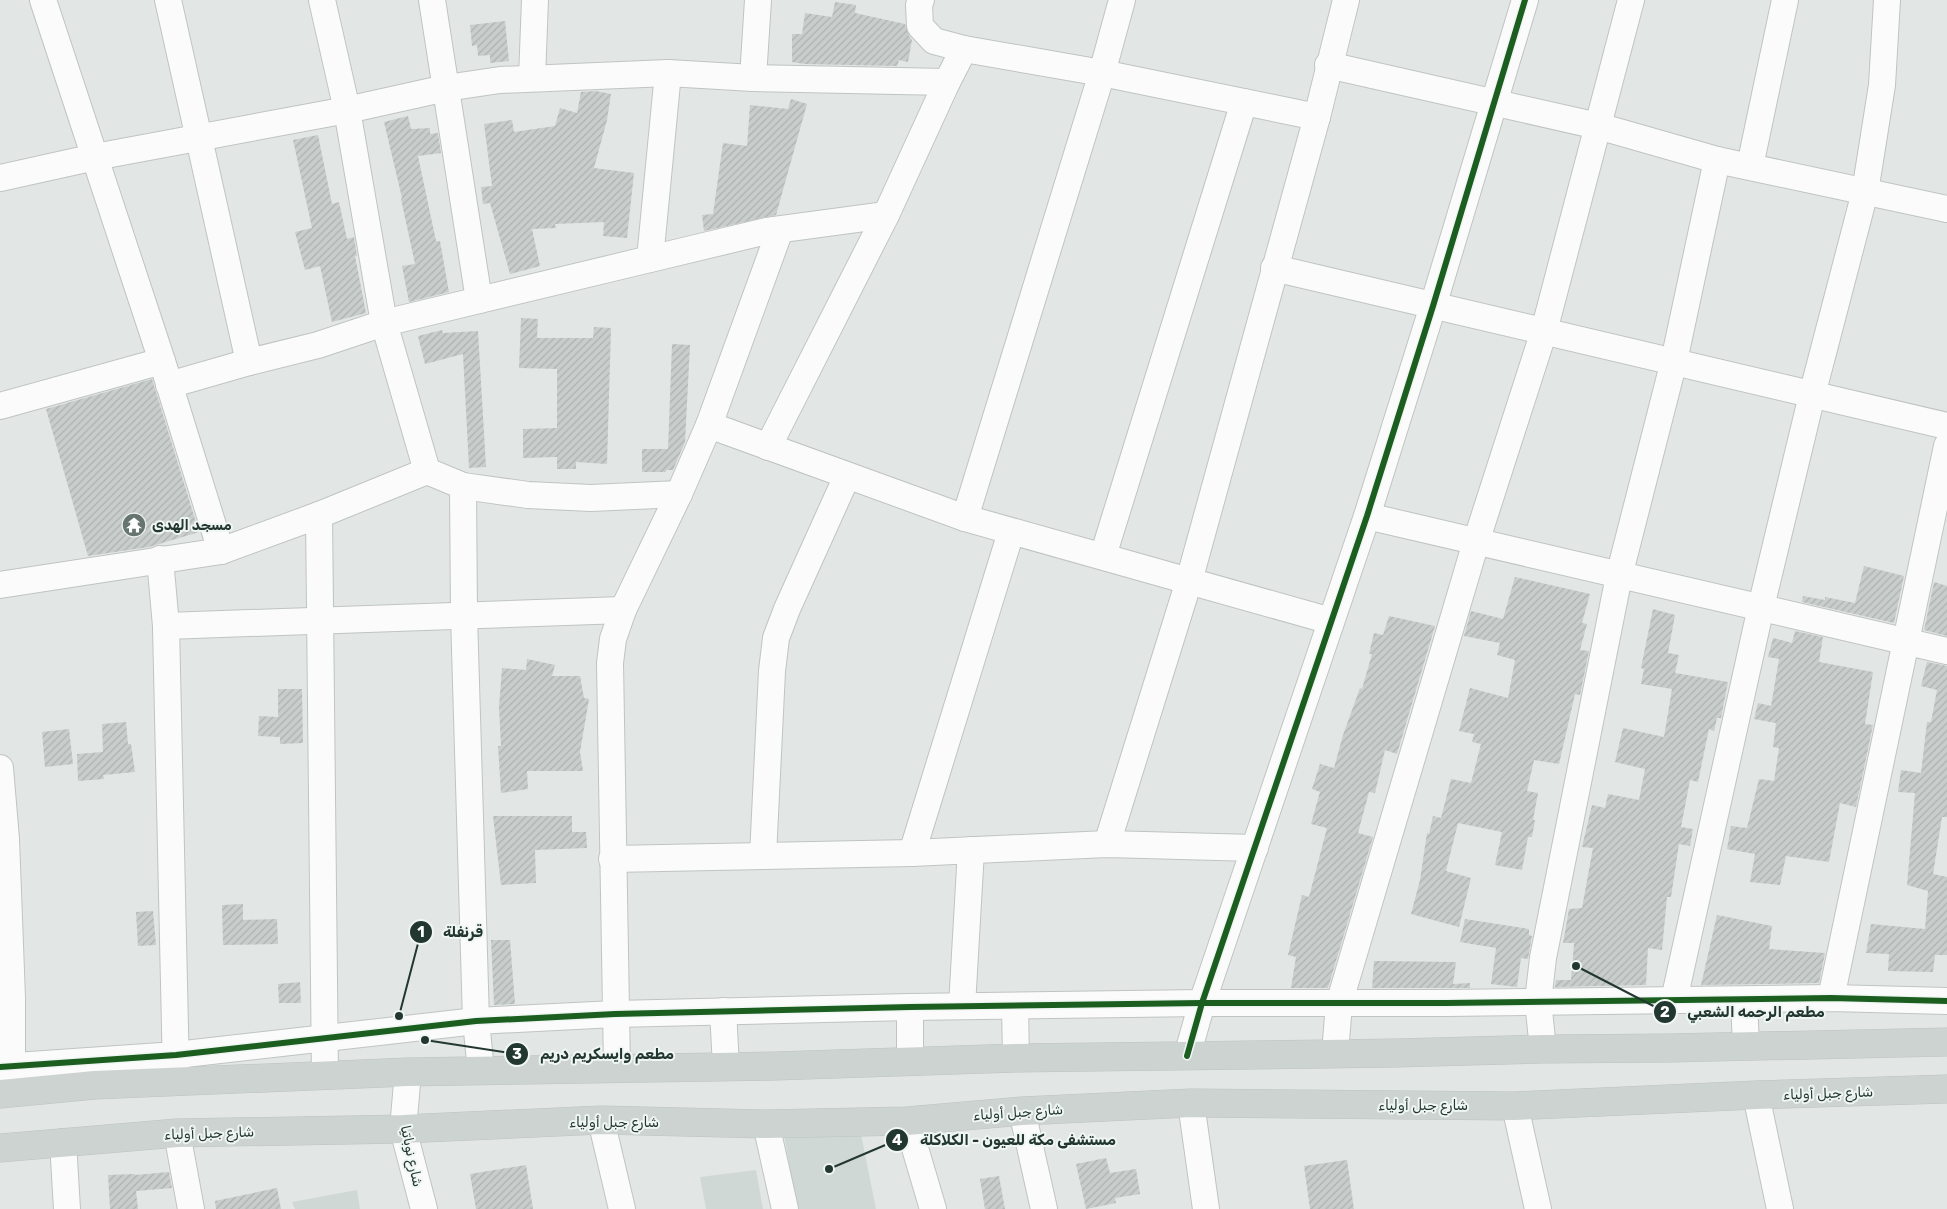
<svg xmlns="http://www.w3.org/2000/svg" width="1947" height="1209" font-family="Rubik,'Noto Sans Arabic',sans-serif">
  <defs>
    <pattern id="building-hatch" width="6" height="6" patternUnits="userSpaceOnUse" patternTransform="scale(1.25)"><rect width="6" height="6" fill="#c9cecc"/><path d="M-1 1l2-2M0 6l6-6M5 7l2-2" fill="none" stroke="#acb2b0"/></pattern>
  </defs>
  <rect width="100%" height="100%" fill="#e2e7e5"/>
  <!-- built -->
  <g fill="#d0d8d5">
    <polygon points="783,1129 860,1129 876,1209 797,1209"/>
    <polygon points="756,1170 763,1209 706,1209 700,1177"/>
    <polygon points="357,1190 360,1209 295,1209 292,1202"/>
  </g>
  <!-- building -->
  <g fill="url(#building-hatch)">
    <polygon points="835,2 856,5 855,13 905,24 909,36 912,40 908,62 899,60 897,66 805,64 792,62 792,34 802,34 805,13 832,17"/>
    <polygon points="505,21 509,61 490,63 490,55 478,56 477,45 472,46 470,25"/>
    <polygon points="596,91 611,94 607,120 594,168 634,173 627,238 603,236 604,222 555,224 556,228 532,229 540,266 510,274 490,203 483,204 481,187 492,186 484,124 512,120 514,132 555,126 560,108 577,113 581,92"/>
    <polygon points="791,99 807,104 776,215 704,231 702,215 713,214 723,143 747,146 750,105 788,109"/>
    <polygon points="408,116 411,129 430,128 430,134 438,133 441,153 418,156 436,241 440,241 449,292 409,302 402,266 415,264 401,199 402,198 384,122"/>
    <polygon points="318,135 332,204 339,202 347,239 354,237 357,256 355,256 366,313 332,322 320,266 305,270 295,232 312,228 293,140"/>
    <polygon points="521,318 538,319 537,338 593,338 594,327 611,328 607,464 576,462 576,469 557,469 557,457 523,458 523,429 557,428 557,369 519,368"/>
    <polygon points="442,330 443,333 478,331 486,467 469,468 463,354 425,364 418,336"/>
    <polygon points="672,344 690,345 685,442 673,470 666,470 666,472 642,472 642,449 668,449"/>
    <polygon points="152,379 199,532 149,547 88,556 46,409"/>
    <polygon points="1864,566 1904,576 1894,623 1802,602 1803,596 1825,600 1825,597 1855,603"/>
    <polygon points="1515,577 1590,594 1582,623 1587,624 1580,650 1589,651 1580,695 1575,694 1559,764 1534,760 1527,791 1538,793 1533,820 1535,820 1532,837 1528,837 1522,870 1495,865 1502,832 1458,823 1446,871 1471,878 1459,927 1411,914 1420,880 1427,833 1429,834 1433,816 1441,818 1451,779 1471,783 1481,744 1472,742 1474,734 1459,731 1470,688 1508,698 1515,660 1497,655 1500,643 1464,636 1471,611 1503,619"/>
    <polygon points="1934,582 1947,586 1947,636 1924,630"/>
    <polygon points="1653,609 1675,615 1668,653 1679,655 1675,673 1728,682 1721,718 1717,718 1714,731 1709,729 1698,782 1690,780 1681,827 1693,829 1690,846 1679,844 1671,897 1667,897 1662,950 1648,948 1646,985 1555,987 1556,980 1571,980 1574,943 1563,943 1569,909 1582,908 1593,848 1582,847 1592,805 1605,808 1608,794 1639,800 1645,769 1615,762 1623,728 1664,737 1672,689 1641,684 1644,669 1641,668"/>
    <polygon points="1389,616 1435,626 1397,754 1385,750 1375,793 1369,792 1358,833 1373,837 1328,988 1291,988 1296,957 1288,955 1302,895 1309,897 1327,828 1311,824 1320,792 1312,789 1320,764 1334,768 1343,735 1360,688 1362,689 1372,654 1369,654 1374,633 1383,635"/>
    <polygon points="1795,631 1823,637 1819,662 1873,672 1865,724 1873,725 1856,807 1840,803 1829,862 1786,856 1780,885 1750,882 1755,854 1727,849 1731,826 1747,828 1759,779 1774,781 1779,748 1773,747 1776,723 1754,719 1758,703 1771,706 1779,659 1768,657 1773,638 1792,643"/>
    <polygon points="527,659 555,665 552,676 580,676 584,698 589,699 580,752 583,771 527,771 528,789 501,793 498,746 501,746 499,707 502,668 526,670"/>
    <polygon points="1927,662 1947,666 1947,817 1942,817 1933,874 1947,877 1947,955 1935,955 1933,972 1888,971 1889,954 1866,953 1871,924 1925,929 1928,891 1907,885 1915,793 1898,792 1901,770 1921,773 1927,722 1931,722 1937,690 1921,686"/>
    <polygon points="278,689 302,689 303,743 280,744 280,737 258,736 259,716 278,717"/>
    <polygon points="126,722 128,744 131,744 135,772 103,775 104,779 78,781 77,754 103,752 102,724"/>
    <polygon points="69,729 73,764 45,767 42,732"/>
    <polygon points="493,816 572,816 572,832 586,832 587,848 535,850 536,883 501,885"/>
    <polygon points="243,904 243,920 277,919 278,944 223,945 222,905"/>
    <polygon points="153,911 156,945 138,946 136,912"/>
    <polygon points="1717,915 1772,926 1769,949 1825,953 1819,983 1701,985"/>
    <polygon points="1465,919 1529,929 1529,935 1532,936 1528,959 1521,958 1517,987 1491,984 1496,948 1460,942"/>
    <polygon points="491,940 510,940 515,1004 494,1005"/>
    <polygon points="1374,961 1456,962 1453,984 1470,983 1470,988 1372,988"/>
    <polygon points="300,982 301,1003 279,1003 278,984"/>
    <polygon points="1106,1158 1110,1173 1136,1169 1140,1194 1115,1198 1116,1203 1086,1209 1076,1164"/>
    <polygon points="1347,1160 1354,1209 1310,1209 1304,1166"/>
    <polygon points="526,1165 533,1209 476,1209 470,1174"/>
    <polygon points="169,1172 172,1188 136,1191 138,1209 110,1209 108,1175 135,1174 135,1175"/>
    <polygon points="999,1176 1005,1209 985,1209 980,1179"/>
    <polygon points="277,1188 281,1209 216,1209 215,1201"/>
  </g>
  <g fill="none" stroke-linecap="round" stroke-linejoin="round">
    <!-- minor casing -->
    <g stroke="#bfc4c2" stroke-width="28">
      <g id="minor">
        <polyline points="43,0 162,361 221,551"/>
        <polyline points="168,0 249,362"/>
        <polyline points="322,0 347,110 384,323 427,471"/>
        <polyline points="432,0 479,300"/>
        <polyline points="921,0 919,5 920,26 934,41 964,49 1102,73 1317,117"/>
        <polyline points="1328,65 1598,126 1717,160 1947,209"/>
        <polyline points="532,78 535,0"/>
        <polyline points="753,78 758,0"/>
        <polyline points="1750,166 1785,0"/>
        <polyline points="0,178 95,157 347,110 446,88 500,80 668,73 753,78 947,82"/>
        <polyline points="650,259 668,73"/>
        <polyline points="1274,268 1947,426"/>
        <polyline points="169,385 249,362 318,345 384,323 650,259 767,231 886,215"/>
        <polyline points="0,406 162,361"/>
        <polyline points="709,425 965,518 1331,621"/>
        <polyline points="768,447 886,215 947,82 964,49"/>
        <polyline points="463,486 464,615 476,1021 481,1071"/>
        <polyline points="319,515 325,1076"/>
        <polyline points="1367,516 1947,651"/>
        <polyline points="965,518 1102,73 1122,0"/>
        <polyline points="1103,556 1244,102"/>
        <polyline points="160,559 166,626 176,1073"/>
        <polyline points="0,585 221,551 319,515 427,471 463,486 528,495 591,498 679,494"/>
        <polyline points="166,626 623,610"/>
        <polyline points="0,768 6,839 12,998 12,1085"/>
        <polyline points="1107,844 1189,581 1317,117 1346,0"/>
        <polyline points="912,853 1011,532"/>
        <polyline points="763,856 772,671 776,638 787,609 847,476"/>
        <polyline points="612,859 912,853 1107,844 1255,848"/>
        <polyline points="1831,998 1947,446"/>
        <polyline points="1674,1000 1761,607 1812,395 1865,192 1882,85 1887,0"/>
        <polyline points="1744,1000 1746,1046"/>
        <polyline points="962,1006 971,850"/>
        <polyline points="1015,1006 1016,1058"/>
        <polyline points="910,1007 910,1062"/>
        <polyline points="723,1011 726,1066"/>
        <polyline points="1543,1049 1538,1001 1543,958 1619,576 1674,361 1717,160"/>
        <polyline points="1335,1053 1339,1004 1476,542 1544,331 1631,0"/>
        <polyline points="1187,1056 1202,1003 1367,516 1433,306 1525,0"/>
        <polyline points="0,1067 176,1055 476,1021 615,1014 910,1007 1202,1003 1446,1003 1831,998 1947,1001"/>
        <polyline points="617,1068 610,663 613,639 623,610 679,494 709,425 780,230"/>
        <polyline points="408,1072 403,1129 424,1209"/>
        <polyline points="1756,1095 1780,1209"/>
        <polyline points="1191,1103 1206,1209"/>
        <polyline points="1515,1106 1538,1209"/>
        <polyline points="1022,1111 1044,1209"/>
        <polyline points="601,1120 622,1209"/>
        <polyline points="907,1121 933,1209"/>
        <polyline points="766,1124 785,1209"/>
        <polyline points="177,1133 191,1209"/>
        <polyline points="63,1142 67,1209"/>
      </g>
    </g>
    <!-- major casing -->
    <g stroke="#bcc3c1" stroke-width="29">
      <g id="major">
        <polyline points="0,1094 95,1085 408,1072 776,1066 1016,1058 1397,1053 1543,1049 1670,1048 1947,1042"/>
        <polyline points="0,1148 177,1133 403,1129 601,1120 766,1124 907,1121 1022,1111 1191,1103 1515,1106 1756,1095 1947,1089"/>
      </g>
    </g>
    <!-- minor -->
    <use href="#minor" stroke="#fbfbfb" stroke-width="26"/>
    <!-- major -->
    <use href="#major" stroke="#cdd3d1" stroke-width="28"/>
    <!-- cycleway casing -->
    <g stroke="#f0f6f3" stroke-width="9">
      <g id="cycleway">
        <polyline points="1187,1056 1202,1003 1367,516 1433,306 1525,0"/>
        <polyline points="0,1067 176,1055 476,1021 615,1014 910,1007 1202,1003 1446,1003 1831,998 1947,1001"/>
      </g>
    </g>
    <!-- cycleway -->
    <use href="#cycleway" stroke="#1b5e20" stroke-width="6"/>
  </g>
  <!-- icons -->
  <defs>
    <g id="temple-disc" transform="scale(1.25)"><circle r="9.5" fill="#667570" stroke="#f0f6f3"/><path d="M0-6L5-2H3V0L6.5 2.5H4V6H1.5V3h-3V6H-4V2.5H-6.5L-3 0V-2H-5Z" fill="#fff"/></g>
  </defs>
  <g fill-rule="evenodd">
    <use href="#temple-disc" x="134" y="525"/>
  </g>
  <g text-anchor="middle" stroke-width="4" stroke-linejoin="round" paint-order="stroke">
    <!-- poi labels -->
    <g font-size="14" font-weight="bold" fill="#233731" stroke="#f0f6f3" text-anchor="start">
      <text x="152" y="530">مسجد الهدى</text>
    </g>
    <!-- street labels -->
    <g font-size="14" fill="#233731" stroke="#f0f6f3">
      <text transform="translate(1828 1093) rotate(-2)" y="5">شارع جبل أولياء</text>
      <text x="1423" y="1110">شارع جبل أولياء</text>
      <text transform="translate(1018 1112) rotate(-4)" y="5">شارع جبل أولياء</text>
      <text x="614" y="1127">شارع جبل أولياء</text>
      <text transform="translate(209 1133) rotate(-2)" y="5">شارع جبل أولياء</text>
      <text transform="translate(412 1156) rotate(78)" y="5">شارع نوباتيا</text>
    </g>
  </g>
  <!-- callouts -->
  <path fill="none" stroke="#233731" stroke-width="2" d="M399 1016L421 932M1576 966L1665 1012M425 1040L517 1054M829 1169L897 1140"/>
  <g fill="#233731" stroke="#f0f6f3" stroke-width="2">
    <circle cx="399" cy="1016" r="5"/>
    <circle cx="1576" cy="966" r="5"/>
    <circle cx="425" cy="1040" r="5"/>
    <circle cx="829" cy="1169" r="5"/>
    <circle cx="421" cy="932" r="12"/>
    <circle cx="1665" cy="1012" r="12"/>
    <circle cx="517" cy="1054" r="12"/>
    <circle cx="897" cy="1140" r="12"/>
  </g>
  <g font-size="15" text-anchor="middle" font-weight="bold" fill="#fff">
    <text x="421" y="937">1</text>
    <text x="1665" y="1017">2</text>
    <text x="517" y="1059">3</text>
    <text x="897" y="1145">4</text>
  </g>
  <g font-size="15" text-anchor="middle" font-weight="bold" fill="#233731" stroke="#f0f6f3" stroke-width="4" stroke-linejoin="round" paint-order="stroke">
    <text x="463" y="937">قرنفلة</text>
    <text x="1756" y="1017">مطعم الرحمه الشعبي</text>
    <text x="607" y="1059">مطعم وايسكريم دريم</text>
    <text x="1018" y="1145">مستشفى مكة للعيون - الكلاكلة</text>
  </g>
</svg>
